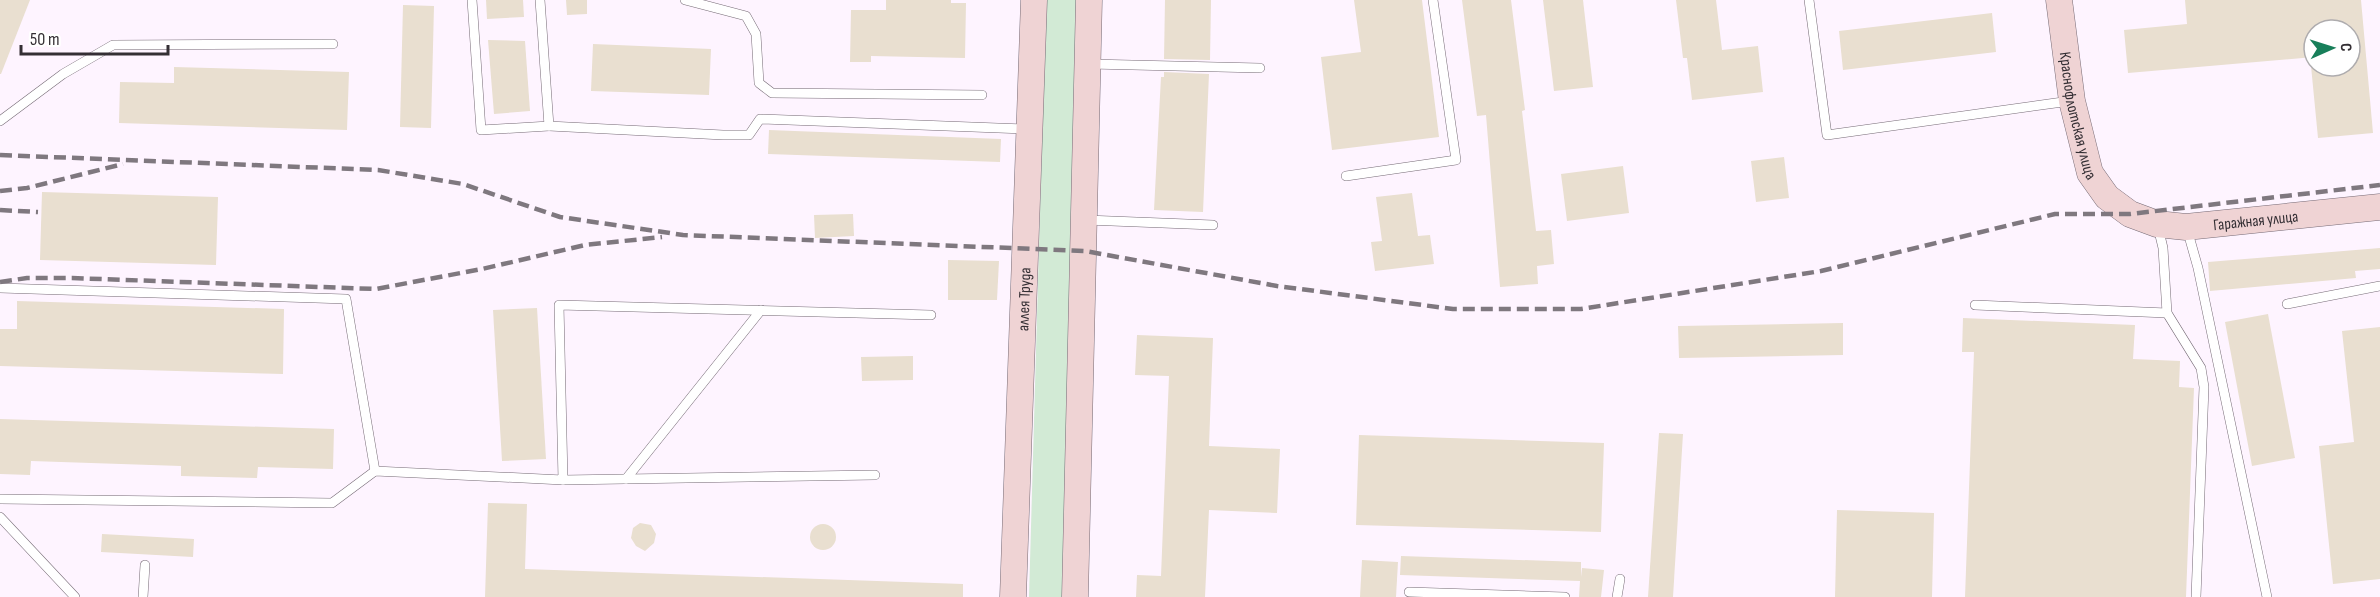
<svg xmlns="http://www.w3.org/2000/svg" width="2380" height="597" font-family="'Sofia Sans Condensed',sans-serif">
  <rect width="100%" height="100%" fill="#fef4ff"/>
  <!-- green -->
  <polygon fill="#d2ead5" points="1046,0 1080,0 1063,597 1029,597"/>
  <!-- building -->
  <g fill="#e9dfd0">
    <polygon points="0,0 30,0 1,74 0,74"/>
    <polygon points="486,0 523,0 524,17 487,19"/>
    <polygon points="566,0 587,0 587,14 567,15"/>
    <polygon points="886,0 951,0 951,3 966,3 965,58 871,56 871,62 850,62 851,10 886,10"/>
    <polygon points="1165,0 1211,0 1210,60 1164,59"/>
    <polygon points="1354,0 1422,0 1439,137 1332,150 1321,57 1361,52"/>
    <polygon points="1462,0 1511,0 1525,110 1522,111 1536,231 1551,230 1554,264 1537,266 1538,284 1500,287 1486,115 1477,116"/>
    <polygon points="1543,0 1583,0 1593,87 1554,91"/>
    <polygon points="1676,0 1716,0 1722,50 1758,46 1763,92 1692,100 1687,58 1683,58"/>
    <polygon points="2185,0 2361,0 2373,133 2318,138 2311,66 2350,66 2350,30 2314,30 2314,57 2128,73 2124,30 2187,24"/>
    <polygon points="403,5 434,6 431,128 400,127"/>
    <polygon points="1992,13 1996,52 1843,70 1839,31"/>
    <polygon points="488,40 525,41 530,111 494,114"/>
    <polygon points="593,44 711,49 709,95 591,91"/>
    <polygon points="174,67 349,72 347,130 119,123 120,82 174,83"/>
    <polygon points="1164,72 1209,74 1203,212 1154,210 1161,77 1164,77"/>
    <polygon points="769,130 1001,139 1000,162 768,154"/>
    <polygon points="1784,157 1789,198 1756,202 1751,161"/>
    <polygon points="1623,166 1629,213 1567,221 1561,174"/>
    <polygon points="42,192 218,197 216,265 40,260"/>
    <polygon points="1412,193 1418,236 1430,235 1434,264 1375,271 1371,242 1382,241 1376,197"/>
    <polygon points="853,214 854,236 815,238 814,215"/>
    <polygon points="2380,248 2380,269 2355,271 2356,278 2210,291 2208,262"/>
    <polygon points="948,260 999,261 997,300 948,300"/>
    <polygon points="17,301 284,309 283,374 0,366 0,329 17,329"/>
    <polygon points="537,308 546,459 502,461 493,310"/>
    <polygon points="2268,314 2295,458 2252,466 2225,322"/>
    <polygon points="1963,318 2135,325 2133,359 2180,361 2179,387 2194,388 2186,597 1965,597 1974,352 1962,352"/>
    <polygon points="1843,323 1843,355 1679,358 1678,326"/>
    <polygon points="2380,327 2380,579 2333,584 2319,446 2354,442 2342,331"/>
    <polygon points="1137,335 1213,338 1209,446 1280,449 1277,513 1209,510 1205,597 1136,597 1137,575 1161,576 1169,376 1135,375"/>
    <polygon points="913,356 913,380 862,381 861,357"/>
    <polygon points="0,419 334,429 333,469 258,467 257,478 181,476 181,466 31,461 30,475 0,474"/>
    <polygon points="1659,433 1683,434 1673,597 1648,597"/>
    <polygon points="1359,435 1604,443 1601,532 1356,525"/>
    <polygon points="488,503 527,504 525,569 963,584 963,597 485,597"/>
    <polygon points="1837,510 1934,513 1932,597 1835,597"/>
    <polygon points="640,523 651,525 656,534 654,543 645,551 636,546 631,538 633,528"/>
    <circle cx="823" cy="537" r="13"/>
    <polygon points="102,534 194,539 193,557 101,552"/>
    <polygon points="1401,556 1581,562 1581,577 1582,568 1604,570 1601,597 1579,597 1580,581 1400,575"/>
    <polygon points="1362,560 1398,562 1396,597 1360,597"/>
  </g>
  <g fill="none" stroke-linecap="round" stroke-linejoin="round">
    <!-- lane casing -->
    <g stroke="#766b76" stroke-width="10">
      <g id="lane">
        <polyline points="472,0 481,130 549,126"/>
        <polyline points="540,0 549,126 723,135 749,135 760,119 1027,129"/>
        <polyline points="685,0 746,16 756,34 759,83 772,93 982,95"/>
        <polyline points="1809,0 1827,135 2070,101"/>
        <polyline points="1090,64 1260,68"/>
        <polyline points="0,121 63,74 113,45 333,44"/>
        <polyline points="1346,176 1456,160 1433,0"/>
        <polyline points="1086,220 1213,225"/>
        <polyline points="2158,227 2163,248 2167,313 2201,368 2204,387 2196,597"/>
        <polyline points="2187,229 2198,268 2267,597"/>
        <polyline points="0,288 346,299 375,471"/>
        <polyline points="2287,304 2380,286"/>
        <polyline points="1975,305 2167,313"/>
        <polyline points="626,479 761,310"/>
        <polyline points="563,480 875,475"/>
        <polyline points="0,499 332,503 375,471 563,480 559,305 931,315"/>
        <polyline points="0,517 75,597"/>
        <polyline points="1409,592 1565,597"/>
        <polyline points="143,597 145,565"/>
        <polyline points="1617,597 1620,579"/>
      </g>
    </g>
    <!-- secondary casing -->
    <g stroke="#766b76" stroke-width="27">
      <g id="secondary">
        <path id="s1" d="M2059 0 2072 101 2090 173 2107 197 2130 214 2157 224 2186 227 2380 207"/>
        <path id="s2" d="M1013 597 1034 0"/>
        <polyline points="1075,597 1089,0"/>
      </g>
    </g>
    <!-- lane -->
    <use href="#lane" stroke="#fff" stroke-width="9"/>
    <!-- secondary -->
    <use href="#secondary" stroke="#efd3d4" stroke-width="26"/>
    <!-- rail -->
    <g stroke="#7f787f" stroke-width="4.5" stroke-dasharray="12 6" stroke-linecap="butt">
      <polyline points="0,155 378,170 463,184 560,217 683,235 1085,251 1277,286 1453,309 1581,309 1821,271 2055,214 2130,214 2380,185"/>
      <polyline points="0,191 27,188 123,164"/>
      <polyline points="0,210 38,212"/>
      <polyline points="0,282 27,278 72,278 376,289 482,269 585,245 662,237"/>
    </g>
  </g>
  <g text-anchor="middle" stroke-width="4.5" stroke-linejoin="round" paint-order="stroke">
    <!-- street labels -->
    <g font-size="16" fill="#342f34" stroke="#fff">
      <text dy="6" stroke="none"><textPath href="#s1" startOffset="117">Краснофлотская улица</textPath></text>
      <text dy="6" stroke="none"><textPath href="#s1" startOffset="362">Гаражная улица</textPath></text>
      <text dy="6" stroke="none"><textPath href="#s2" startOffset="298">аллея Труда</textPath></text>
    </g>
  </g>
  <!-- north arrow -->
  <g transform="translate(2332 48) rotate(87)"><circle r="28" fill="#ffffff" stroke="#aeacae" stroke-width="1.5"/>
  <path d="M0-4.5L10 22L0 15L-10 22Z" fill="#187f5a"/>
  <text y="-9" font-size="16" font-weight="bold" text-anchor="middle" fill="#342f34">С</text>
  </g>
  <!-- scale -->
  <path d="M21 45v9h147v-9" fill="none" stroke="#342f34" stroke-width="3"/>
  <text x="30" y="45" font-size="18" fill="#342f34" stroke="#ffffff" stroke-width="4.5" paint-order="stroke">50 m</text>
</svg>
